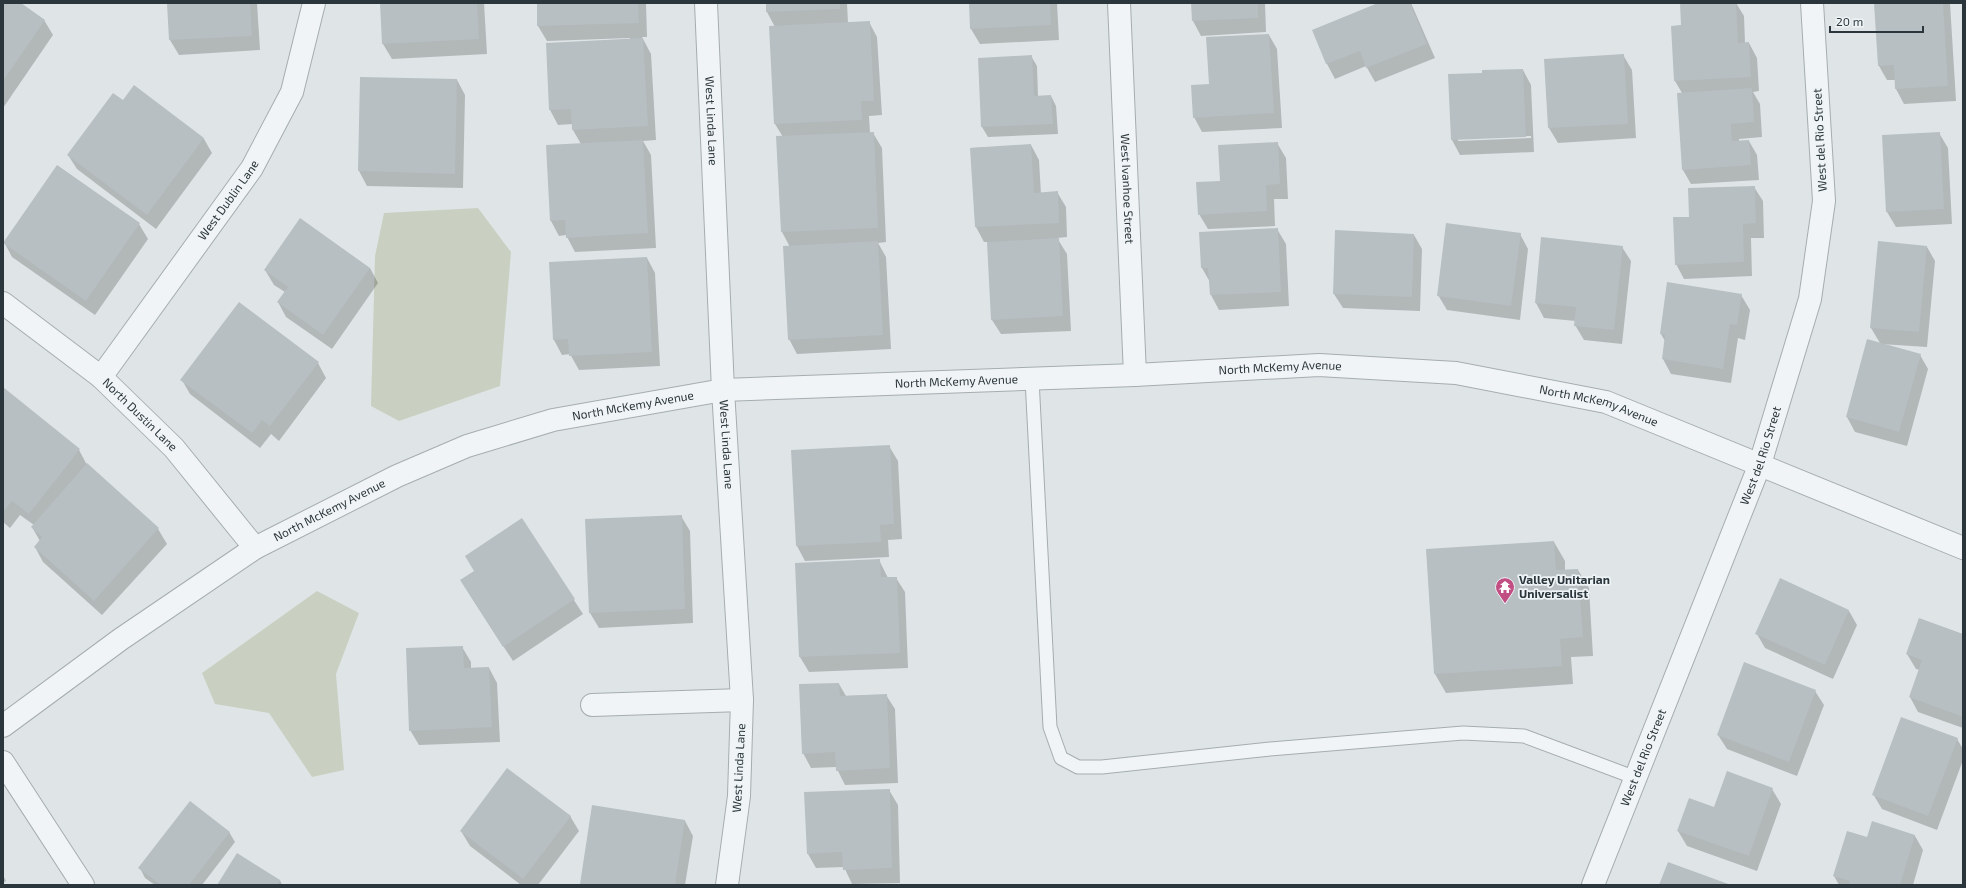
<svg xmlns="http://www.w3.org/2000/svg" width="1966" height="888" font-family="'Exo 2',sans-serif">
  <rect width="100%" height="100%" fill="#dfe5e7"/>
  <!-- green -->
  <g fill="#c9d0c1">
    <polygon points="478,208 511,252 500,386 399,421 371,406 375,256 384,213"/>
    <polygon points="317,591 359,613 336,674 344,770 312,777 269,713 215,704 202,673"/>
  </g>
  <!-- shadow -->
  <g fill="#0003" fill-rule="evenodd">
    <polygon points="3,3 19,3 44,20 53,35 3,108"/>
    <polygon points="168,3 257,3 260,50 179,55 170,40"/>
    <polygon points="381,3 484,3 487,54 392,59 383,44"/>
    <polygon points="538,3 646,3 647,37 642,37 651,54 656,140 643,141 651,155 656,248 575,252 566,235 559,236 551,221 581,144 573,130 572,124 558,125 550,110 547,44 630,40 630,38 547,41 538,26"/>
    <polygon points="767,3 852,3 847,3 848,23 869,22 877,37 882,115 869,116 870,133 873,133 882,148 886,242 878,243 886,257 891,349 797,354 789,339 790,247 782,232 777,137 783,137 775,124 770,27 775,27 767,12"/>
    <polygon points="970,3 1057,3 1059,40 980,44 971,29"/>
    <polygon points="1192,3 1265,3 1266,32 1201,36 1193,21"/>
    <polygon points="1381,3 1411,3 1435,58 1375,82 1366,66 1335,79 1327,64 1313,30"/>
    <polygon points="1700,3 1736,3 1744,16 1745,43 1749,43 1757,58 1759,91 1753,92 1760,104 1762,137 1739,139 1739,141 1749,141 1757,155 1759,180 1691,184 1683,170 1682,93 1675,81 1682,26"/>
    <polygon points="1875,3 1950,3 1956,101 1904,104 1896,89 1895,80 1887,80 1879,66"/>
    <polygon points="1269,35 1277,49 1282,128 1202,132 1194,117"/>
    <polygon points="1623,55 1632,70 1636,138 1558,143 1549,128"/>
    <polygon points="1031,56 1037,66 1038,96 1051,96 1056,106 1058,134 988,137 982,127 979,59"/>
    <path d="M1523 70 1531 85 1534 152 1460 155 1452 140 1483 74ZM1531 136V138L1458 141V139Z"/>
    <polygon points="361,78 457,80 465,95 463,188 367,186 359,171"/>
    <polygon points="123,102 204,139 212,153 156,229 77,169 68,155"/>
    <polygon points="1939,133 1948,148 1952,224 1896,227 1887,212 1883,136"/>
    <polygon points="1277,143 1286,158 1288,199 1274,199 1275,226 1208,229 1199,214 1221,182"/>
    <polygon points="1031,145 1039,160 1041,194 1057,192 1066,207 1067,237 1057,238 1067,254 1071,331 1001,334 992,320 988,242 984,242 976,227 971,148"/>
    <polygon points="58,166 139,224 148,239 95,315 12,257 4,242"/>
    <polygon points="1754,187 1763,201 1764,238 1751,238 1752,276 1684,279 1676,264 1690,218"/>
    <polygon points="1277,229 1286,244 1289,306 1219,310 1211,295 1210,282 1202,268"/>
    <polygon points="1520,234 1528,249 1520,320 1447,310 1438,295"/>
    <polygon points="1414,235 1422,249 1420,311 1343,308 1334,294"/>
    <polygon points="1622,247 1631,261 1622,344 1584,340 1575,325 1576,321 1544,318 1536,303"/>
    <polygon points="1927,247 1935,261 1927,347 1881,344 1920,355 1928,369 1907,446 1855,432 1847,417 1880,343 1871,328"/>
    <polygon points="647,258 655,273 660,366 579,370 570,354 562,355 554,340 550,263"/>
    <polygon points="370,268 378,283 332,349 286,317 278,302 285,292 274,285 265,270"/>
    <polygon points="1741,295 1750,310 1745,340 1738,338 1731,383 1671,374 1663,359 1665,341 1661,334"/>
    <polygon points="318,363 326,378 279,441 271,434 260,448 190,394 182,380"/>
    <polygon points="3,390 79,450 87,465 158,529 167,544 102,615 43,562 35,547 40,541 32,527 34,525 20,515 10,528 3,522"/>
    <polygon points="889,446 898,461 902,539 888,540 889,557 805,561 797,546 792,451"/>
    <polygon points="681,516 690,531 693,623 599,628 590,613"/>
    <polygon points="522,520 583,614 513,661 470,595"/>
    <polygon points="1554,542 1565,561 1565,571 1578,570 1589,588 1593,656 1571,657 1573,684 1446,693 1435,674 1427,550"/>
    <polygon points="879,560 888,578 896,578 905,592 908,668 809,672 800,657 796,564"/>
    <polygon points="1849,611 1857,625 1833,679 1765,648 1757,634"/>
    <polygon points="1963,635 1963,728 1918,712 1910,697 1920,670 1916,669 1907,654"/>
    <polygon points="462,647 471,662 471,669 489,668 497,683 500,742 419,745 410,730"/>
    <polygon points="839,684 846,696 886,695 895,709 898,783 845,785 836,767 811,768 803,753"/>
    <polygon points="1815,691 1824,705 1797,776 1727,749 1718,735"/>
    <polygon points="1957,739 1963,749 1963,760 1937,830 1882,809 1873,794"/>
    <polygon points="1772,789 1781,804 1757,871 1687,846 1678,831 1715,808"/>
    <polygon points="889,790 898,805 900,883 852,884 844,867 816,868 808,854"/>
    <polygon points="570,816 579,831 538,885 521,885 470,846 461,831"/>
    <polygon points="685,821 693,836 685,885 582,885 581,884"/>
    <polygon points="229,832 235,842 202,885 155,885 145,878 140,868"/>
    <polygon points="1915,836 1923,850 1913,885 1839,885 1834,876 1868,838"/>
    <polygon points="3,875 6,881 3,883"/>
    <polygon points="280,880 282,885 219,885"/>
  </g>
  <!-- building -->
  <g fill="#b7bfc3">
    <polygon points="3,3 21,3 45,20 3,81"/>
    <polygon points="167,3 250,3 252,36 169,40"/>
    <polygon points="380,3 477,3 479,39 382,44"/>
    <polygon points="537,3 638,3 639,23 537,26"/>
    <polygon points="766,3 840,3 840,9 766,12"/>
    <polygon points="969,3 1050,3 1051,25 970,29"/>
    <polygon points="1191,3 1258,3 1258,18 1192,21"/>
    <polygon points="1378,3 1410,3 1427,44 1366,68 1360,51 1326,64 1312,30"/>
    <polygon points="1680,3 1736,3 1738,43 1749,42 1751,77 1674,81 1671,26 1681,25"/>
    <polygon points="1874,3 1943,3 1948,86 1895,89 1894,65 1878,66"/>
    <polygon points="870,21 874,101 861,101 862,120 774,124 769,26"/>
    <polygon points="1269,34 1274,113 1193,118 1191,85 1209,84 1206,37"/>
    <polygon points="643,38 648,126 572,130 571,109 549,110 546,43"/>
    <polygon points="1624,54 1628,124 1548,128 1544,59"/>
    <polygon points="1032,55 1034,96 1051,95 1053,124 981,127 978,58"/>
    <polygon points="1523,69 1526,137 1451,140 1448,74 1482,73 1482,70"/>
    <polygon points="360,77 457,79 455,174 358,171"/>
    <polygon points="134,85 204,138 147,215 67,155 113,93 123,100"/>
    <polygon points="1752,88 1754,122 1731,124 1732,141 1749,140 1751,165 1682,170 1677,93"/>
    <polygon points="874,132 878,228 781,232 776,136"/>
    <polygon points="1940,132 1944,209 1886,212 1882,135"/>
    <polygon points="643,140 648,233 566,238 565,220 550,221 546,145"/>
    <polygon points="1278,142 1280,184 1266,185 1267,211 1198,215 1196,182 1220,181 1218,145"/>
    <polygon points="1031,144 1034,193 1058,191 1059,223 975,227 970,148"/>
    <polygon points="57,165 140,223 86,301 3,243"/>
    <polygon points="1755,186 1756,223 1743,224 1744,262 1675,265 1673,217 1689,217 1688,188"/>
    <polygon points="300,218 370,268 323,335 277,302 288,287 264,270"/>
    <polygon points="1446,223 1521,233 1511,306 1437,296"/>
    <polygon points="1278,228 1281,292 1210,295 1208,268 1201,268 1199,232"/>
    <polygon points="1335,230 1414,234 1412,297 1333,294"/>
    <polygon points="1541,237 1623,246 1614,330 1574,326 1576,307 1535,303"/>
    <polygon points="1059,238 1063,316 991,320 987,242"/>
    <polygon points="878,241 883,335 788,340 783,246"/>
    <polygon points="1878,241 1927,246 1919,332 1870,328"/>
    <polygon points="647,257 652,352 569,356 568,339 553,340 549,262"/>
    <polygon points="1667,282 1742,294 1737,325 1730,324 1723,369 1662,359 1665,335 1660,334"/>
    <polygon points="239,302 319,362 270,426 262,420 252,433 180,380"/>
    <polygon points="1867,339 1921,354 1899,432 1846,417"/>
    <polygon points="3,387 80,449 29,514 12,501 3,512"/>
    <polygon points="890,445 894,524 880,525 881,542 796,546 791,450"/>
    <polygon points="87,463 159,528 94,601 34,547 42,537 31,527"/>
    <polygon points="682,515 685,609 589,613 585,519"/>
    <polygon points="522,518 575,599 503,647 460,580 474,571 465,556"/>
    <polygon points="1554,541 1556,570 1578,569 1583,637 1560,639 1562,666 1434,674 1426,549"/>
    <polygon points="880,559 881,577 897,577 900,653 799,657 795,563"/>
    <polygon points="1780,578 1849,610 1825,665 1755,634"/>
    <polygon points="1919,618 1963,634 1963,717 1909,697 1922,660 1906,654"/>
    <polygon points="463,646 464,668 489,667 492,727 409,731 406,648"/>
    <polygon points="1744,662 1816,690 1789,762 1717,735"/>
    <polygon points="839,683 840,696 887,694 890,768 836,771 835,752 802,754 799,684"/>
    <polygon points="1901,717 1958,738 1928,816 1872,795"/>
    <polygon points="507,768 571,816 523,879 460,831"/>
    <polygon points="1727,771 1773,788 1749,856 1677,831 1689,798 1714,807"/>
    <polygon points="890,789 892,868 843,870 842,852 807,854 804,792"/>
    <polygon points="190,801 230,832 189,885 161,885 138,868"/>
    <polygon points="592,805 685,820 675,885 580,884"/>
    <polygon points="1872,821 1915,835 1900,885 1849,885 1850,881 1833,876 1847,831 1867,837"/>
    <polygon points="237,853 280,880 277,885 217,885"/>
    <polygon points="1668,862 1731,885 1659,885"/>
  </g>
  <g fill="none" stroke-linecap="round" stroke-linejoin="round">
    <!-- lane casing -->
    <g stroke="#a5adb0" stroke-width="15">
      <polyline id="lane" points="1032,379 1050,727 1061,758 1078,767 1102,767 1270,749 1463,733 1524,736 1636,778"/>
    </g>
    <!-- street casing -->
    <g stroke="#a5adb0" stroke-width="24">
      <g id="street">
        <path id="s1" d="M706 3 723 390 742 700 739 796 727 885"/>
        <path id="s2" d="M1119 3 1135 375"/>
        <path id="s3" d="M3 303 101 377 174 448 255 548"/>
        <path id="s4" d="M101 377 252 168 292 92 314 3"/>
        <polyline points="592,705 742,700"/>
        <path id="s5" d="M3 726 121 639 255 548 397 476 467 446 553 420 723 390 1135 375 1319 365 1456 373 1606 402 1963 548"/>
        <polyline points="3,762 83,885"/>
        <path id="s6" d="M1593 885 1760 464 1810 299 1824 201 1812 3"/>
      </g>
    </g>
    <!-- lane -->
    <use href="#lane" stroke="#f1f4f6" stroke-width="13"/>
    <!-- street -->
    <use href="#street" stroke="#f1f4f6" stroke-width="22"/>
  </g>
  <!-- icons -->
  <defs>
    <g id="temple-pin" transform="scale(1)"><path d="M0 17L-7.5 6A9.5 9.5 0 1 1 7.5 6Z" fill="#c14f84" stroke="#eef3f5"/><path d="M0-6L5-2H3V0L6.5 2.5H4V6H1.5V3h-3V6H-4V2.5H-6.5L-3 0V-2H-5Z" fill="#fff"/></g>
  </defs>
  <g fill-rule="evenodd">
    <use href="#temple-pin" x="1505" y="587"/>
  </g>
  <g text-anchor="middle" stroke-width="3.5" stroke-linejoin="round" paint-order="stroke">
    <!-- street labels -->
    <g font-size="12" fill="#2a363c" stroke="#eef3f5">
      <text dy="4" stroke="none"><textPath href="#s1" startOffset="118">West Linda Lane</textPath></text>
      <text transform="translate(1820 140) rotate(-93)" y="4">West del Rio Street</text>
      <text dy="4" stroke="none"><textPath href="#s2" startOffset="186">West Ivanhoe Street</textPath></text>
      <text dy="4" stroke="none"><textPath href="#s4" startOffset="218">West Dublin Lane</textPath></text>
      <text dy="4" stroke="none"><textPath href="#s5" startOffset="1364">North McKemy Avenue</textPath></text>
      <text dy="4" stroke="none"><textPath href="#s5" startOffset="1040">North McKemy Avenue</textPath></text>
      <text dy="4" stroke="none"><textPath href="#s5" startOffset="715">North McKemy Avenue</textPath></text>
      <text dy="4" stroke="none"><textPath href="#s5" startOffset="1687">North McKemy Avenue</textPath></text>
      <text dy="4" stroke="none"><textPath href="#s3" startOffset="177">North Dustin Lane</textPath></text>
      <text dy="4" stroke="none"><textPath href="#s1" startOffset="442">West Linda Lane</textPath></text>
      <text dy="4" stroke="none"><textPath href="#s6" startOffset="461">West del Rio Street</textPath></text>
      <text dy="4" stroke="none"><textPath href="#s5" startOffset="392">North McKemy Avenue</textPath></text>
      <text dy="4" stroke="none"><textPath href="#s6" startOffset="137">West del Rio Street</textPath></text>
      <text transform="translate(739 768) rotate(-87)" y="4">West Linda Lane</text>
    </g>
    <!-- poi labels -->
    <g font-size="12" font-weight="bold" fill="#2a363c" stroke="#eef3f5" text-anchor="start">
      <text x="1519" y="584">Valley Unitarian<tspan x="1519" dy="14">Universalist</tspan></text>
    </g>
  </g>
  <!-- border -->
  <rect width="1966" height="888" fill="none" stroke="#2a363c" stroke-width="8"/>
  <!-- scale -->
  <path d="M1830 26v6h93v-6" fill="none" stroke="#2a363c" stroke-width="2"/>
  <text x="1836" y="26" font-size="12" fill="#2a363c" stroke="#eef3f5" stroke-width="3" paint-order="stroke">20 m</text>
</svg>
